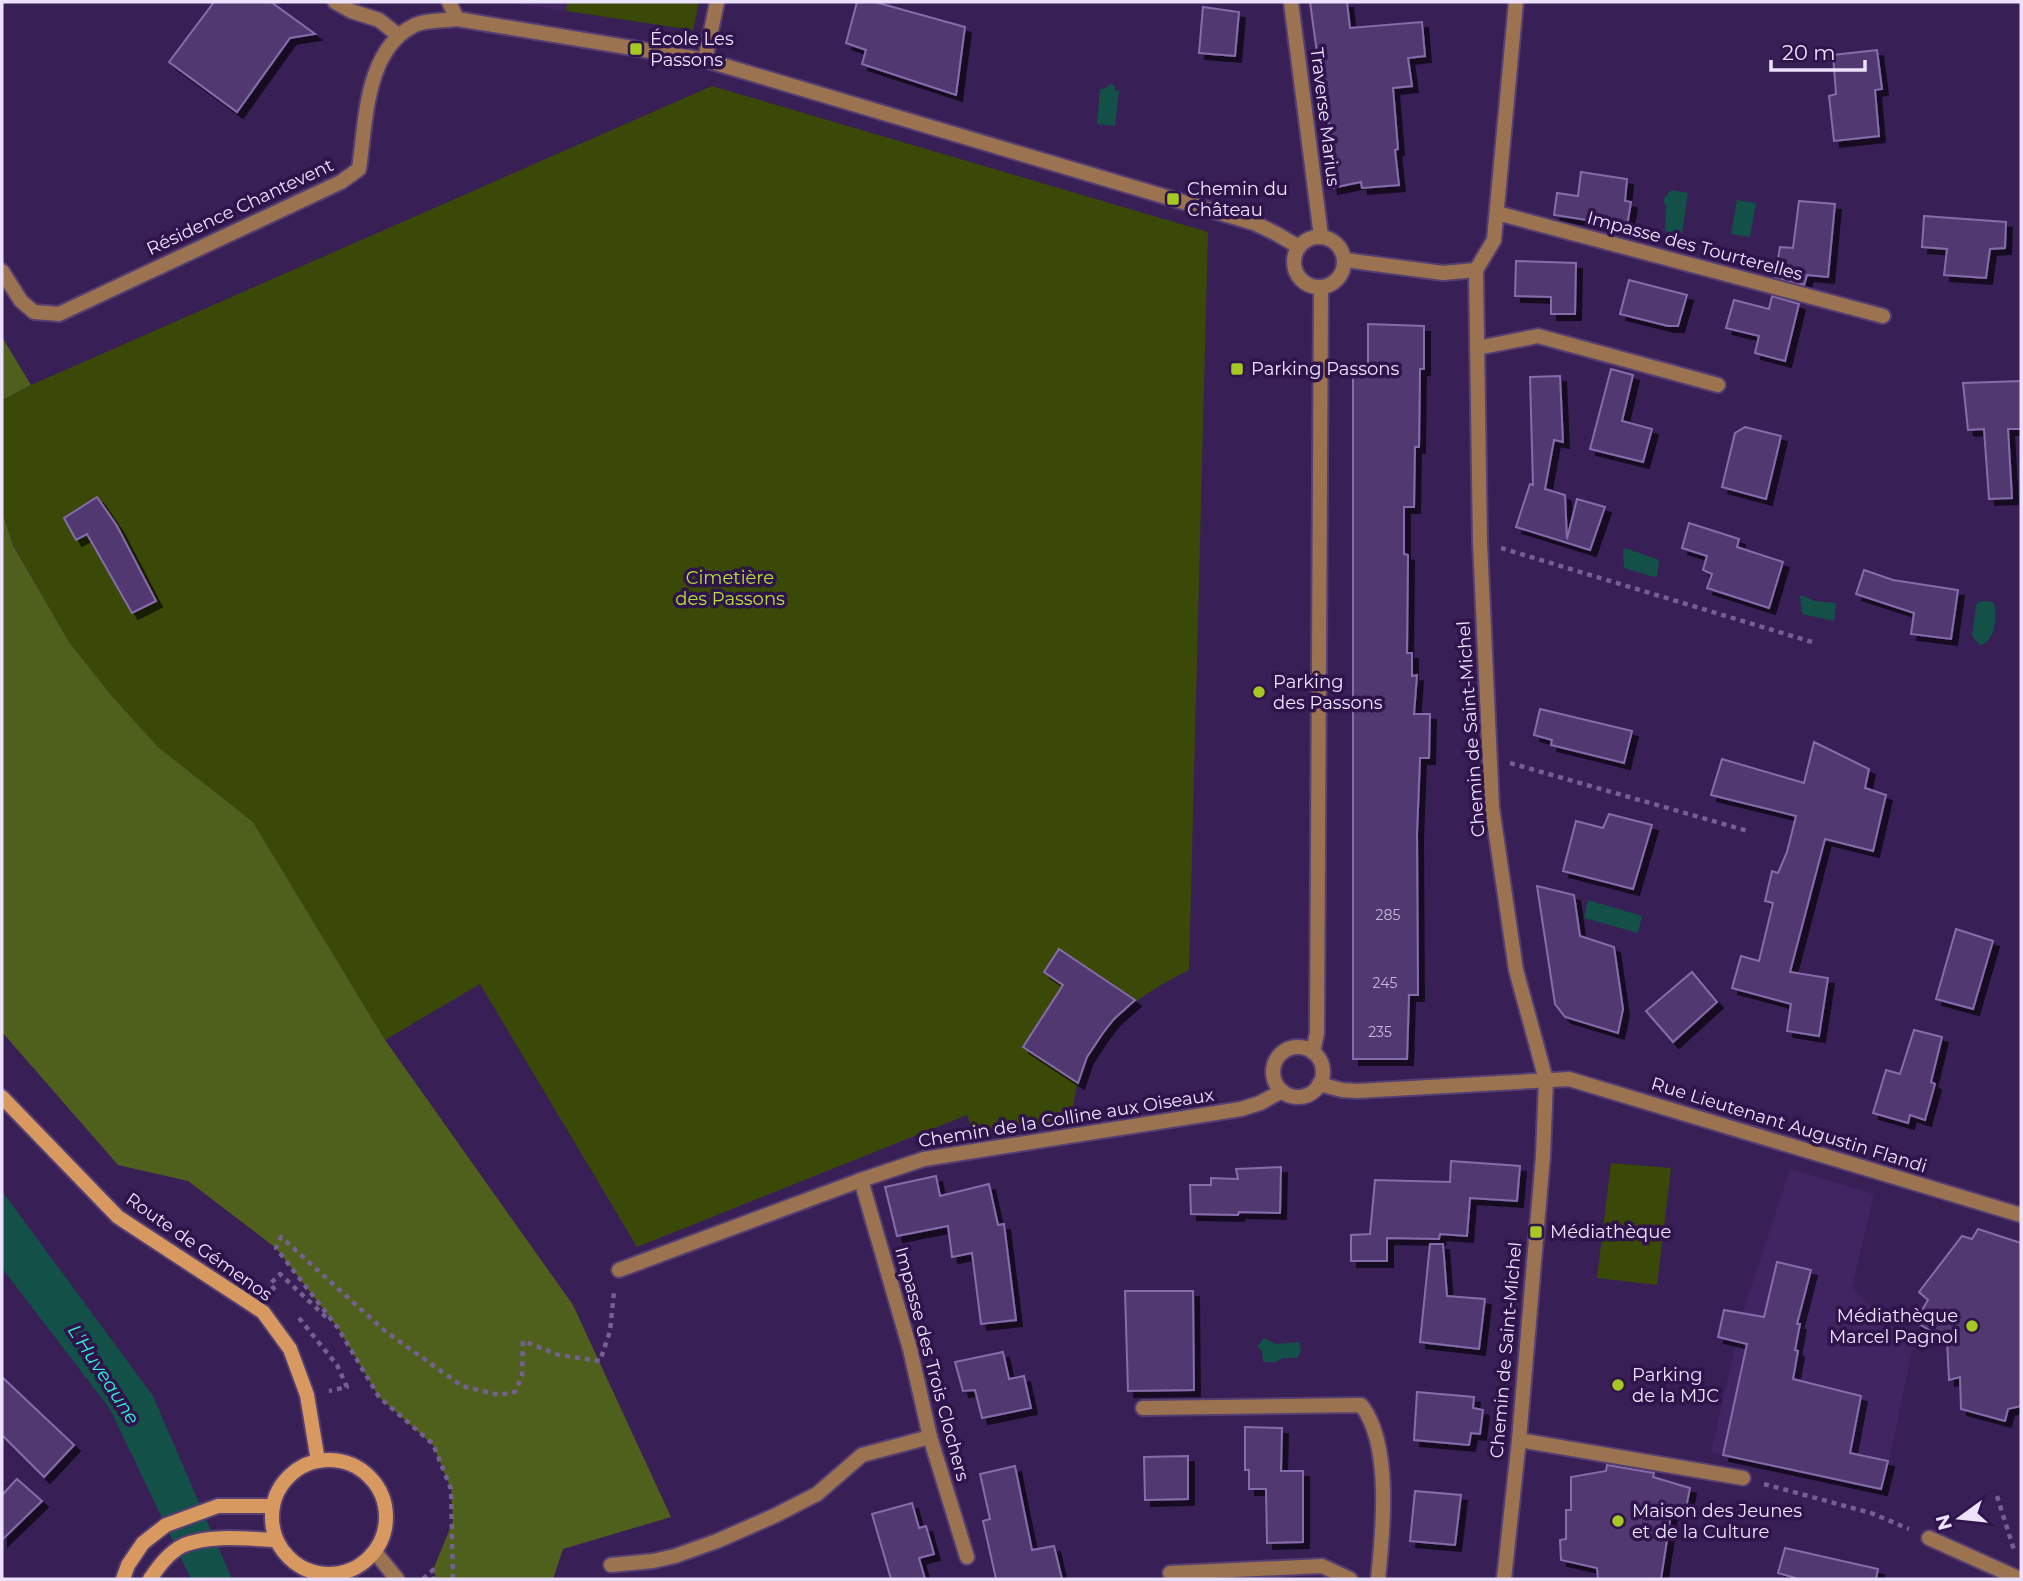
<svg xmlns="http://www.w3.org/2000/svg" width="2023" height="1581" font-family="Montserrat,sans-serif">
  <defs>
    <filter id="shadow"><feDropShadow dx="6" dy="6" stdDeviation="0" flood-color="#0009"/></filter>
  </defs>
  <rect width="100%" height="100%" fill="#381f56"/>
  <!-- built -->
  <g fill="#412563">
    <polygon points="504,2 567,2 566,11"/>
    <polygon points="1790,1169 1874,1194 1852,1288 1913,1346 1889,1461 1881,1489 1711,1452 1743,1312"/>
  </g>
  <!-- green -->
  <g fill="#3a4907">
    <polygon points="567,2 699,2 693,30 566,11"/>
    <path d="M712 86 1208 232 1189 970C1121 1004 1077 1040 1072 1121L975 1136 967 1115 637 1247 480 984 385 1040 253 822 158 747 111 695 69 642 13 544 2 512V400L31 385Z"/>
    <polygon points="1611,1163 1671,1168 1657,1285 1597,1278"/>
  </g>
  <!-- forest -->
  <g fill="#4f601d">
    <polygon points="2,337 31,385 2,400"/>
    <polygon points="2,512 13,545 69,642 111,695 158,747 253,822 385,1040 573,1305 671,1517 563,1549 553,1579 437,1579 433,1570 453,1521 451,1489 433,1445 379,1397 338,1328 276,1248 188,1181 118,1165 2,1032"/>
  </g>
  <!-- water -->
  <g fill="#135048">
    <polygon points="1110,84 1114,85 1115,90 1119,91 1115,126 1097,124 1100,89 1104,89"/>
    <polygon points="1671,190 1688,193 1682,234 1665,231 1666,207 1663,200"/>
    <polygon points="1737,200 1756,203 1750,237 1731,234"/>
    <path d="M1623 548C1633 549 1645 556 1657 559L1659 561 1657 576 1654 577 1624 568Z"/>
    <polygon points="1801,595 1815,601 1836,603 1834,621 1802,614 1800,597"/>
    <path d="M1983 601 1993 602C1999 615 1994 643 1980 645L1972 636 1976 606 1978 602Z"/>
    <polygon points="1588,900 1642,916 1638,933 1584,918"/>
    <polygon points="2,1191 153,1396 232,1579 191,1579 110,1409 2,1268"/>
    <polygon points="1264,1338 1276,1344 1299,1342 1301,1351 1297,1358 1283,1358 1276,1362 1263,1362 1262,1351 1257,1347"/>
  </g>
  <!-- building -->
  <g fill="#513971" stroke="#856caa" stroke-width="2" filter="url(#shadow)">
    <polygon points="214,2 271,2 315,34 290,38 237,112 169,62"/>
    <polygon points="857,2 875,2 965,27 956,95 862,64 866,50 846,43"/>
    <polygon points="1310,2 1347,2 1350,28 1422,22 1425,56 1408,58 1412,86 1393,88 1398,149 1395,150 1399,185 1362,188 1361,182 1332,188 1328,165 1329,105 1324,105"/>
    <polygon points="1203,7 1239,12 1235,56 1199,53"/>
    <polygon points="1877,50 1882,89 1875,90 1879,136 1834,141 1829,96 1836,94 1833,55"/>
    <polygon points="1581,172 1627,179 1625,201 1631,202 1627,226 1554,215 1557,193 1578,196"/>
    <polygon points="1799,201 1835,204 1828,277 1807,275 1804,285 1775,277 1780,247 1793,248"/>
    <polygon points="1924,216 2006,222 2005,248 1990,249 1986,278 1944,275 1947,249 1922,247"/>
    <polygon points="1516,261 1576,263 1575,314 1551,314 1551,297 1515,296"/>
    <polygon points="1629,280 1687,295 1678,326 1668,326 1620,314"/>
    <polygon points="1772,296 1799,304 1785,361 1755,353 1759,336 1726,328 1734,300 1769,309"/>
    <polygon points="1368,324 1424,326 1424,369 1420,369 1419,447 1415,447 1414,507 1404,507 1404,554 1408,555 1407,653 1412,653 1412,676 1417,675 1414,714 1430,714 1429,758 1420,758 1417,834 1418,995 1409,995 1407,1059 1353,1059 1353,368 1368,368"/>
    <polygon points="1611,369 1633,375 1622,421 1652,429 1643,462 1590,449"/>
    <polygon points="1560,376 1563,442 1554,440 1545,489 1565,495 1567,539 1577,499 1605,507 1590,550 1516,527 1530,484 1533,485 1530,377"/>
    <polygon points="2021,381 2021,429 2008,429 2012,498 1989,499 1984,429 1968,430 1963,383"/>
    <polygon points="1745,427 1781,436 1766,499 1722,487 1735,433"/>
    <polygon points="97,497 117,526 156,601 132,613 87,534 76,540 64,518"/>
    <polygon points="1689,523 1739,539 1737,547 1783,562 1769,608 1707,588 1712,574 1703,570 1707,556 1682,548"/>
    <polygon points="1864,570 1893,580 1958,590 1951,639 1911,634 1914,613 1856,594"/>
    <polygon points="1540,709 1632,731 1624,763 1551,745 1552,740 1534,735"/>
    <polygon points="1814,742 1869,769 1865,788 1886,795 1873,851 1825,839 1790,972 1828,978 1819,1036 1787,1031 1791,1004 1732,988 1741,956 1759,961 1773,903 1765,901 1772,871 1778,873 1787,852 1796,816 1711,795 1722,759 1804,783"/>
    <polygon points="1609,814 1652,825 1633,889 1563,871 1576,821 1603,828"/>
    <polygon points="1537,886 1574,895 1580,936 1614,947 1623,1009 1618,1033 1565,1017 1555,1004"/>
    <polygon points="1956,929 1993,941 1973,1009 1936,999"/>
    <polygon points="1059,949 1135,1000 1114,1019 1103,1033 1087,1057 1078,1083 1023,1047 1063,985 1044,972"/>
    <polygon points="1692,972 1717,1002 1673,1042 1646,1011"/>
    <polygon points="1914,1030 1942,1037 1931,1082 1935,1084 1925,1120 1910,1115 1908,1123 1873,1113 1886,1070 1900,1074"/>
    <polygon points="1451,1161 1520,1166 1517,1201 1470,1198 1467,1236 1440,1234 1439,1239 1387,1238 1387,1261 1351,1261 1351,1235 1370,1234 1375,1180 1450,1182"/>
    <polygon points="1281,1167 1280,1213 1239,1212 1238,1215 1191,1214 1190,1185 1211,1185 1211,1178 1238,1179 1236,1169"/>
    <polygon points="936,1176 940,1196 989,1184 998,1225 1004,1224 1016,1320 981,1324 972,1253 952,1257 948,1226 897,1236 885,1187"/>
    <polygon points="1978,1229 2021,1243 2021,1406 2008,1409 2005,1421 1961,1409 1960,1377 1949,1380 1947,1340 1915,1322 1928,1300 1919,1292 1962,1236 1972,1239"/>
    <polygon points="1430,1244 1443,1244 1447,1296 1485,1299 1479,1349 1420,1342"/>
    <polygon points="1777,1262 1811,1270 1797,1324 1800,1324 1795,1350 1798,1351 1793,1379 1861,1396 1850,1453 1888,1461 1881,1489 1723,1455 1747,1344 1718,1337 1724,1310 1764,1317"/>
    <polygon points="1125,1291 1193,1291 1194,1390 1128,1391"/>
    <polygon points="1003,1352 1009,1379 1024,1376 1031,1408 982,1418 975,1390 963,1391 955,1362"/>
    <polygon points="2,1377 74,1445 44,1477 2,1435"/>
    <polygon points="1417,1392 1474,1397 1473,1408 1483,1410 1480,1434 1471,1433 1469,1445 1414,1440"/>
    <polygon points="1245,1427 1282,1428 1281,1471 1303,1471 1303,1542 1267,1543 1266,1489 1249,1489 1249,1470 1245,1470"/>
    <polygon points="1188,1456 1188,1499 1145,1500 1144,1457"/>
    <polygon points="1607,1465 1654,1473 1653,1477 1690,1488 1686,1508 1671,1514 1661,1579 1598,1579 1597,1568 1561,1560 1560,1540 1566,1539 1566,1510 1571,1510 1571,1477 1606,1471"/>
    <polygon points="1015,1466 1032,1550 1054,1546 1062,1579 996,1579 983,1521 990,1519 980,1474"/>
    <polygon points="17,1479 42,1501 2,1540 2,1495"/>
    <polygon points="1415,1491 1461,1495 1455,1545 1410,1541"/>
    <polygon points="912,1503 919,1528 926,1526 934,1554 919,1558 925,1579 891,1579 872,1514"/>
    <polygon points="1785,1548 1878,1569 1876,1579 1799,1579 1778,1573"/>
  </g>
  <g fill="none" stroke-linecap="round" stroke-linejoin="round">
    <!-- lane casing -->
    <g stroke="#553e71" stroke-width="18">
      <g id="lane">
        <polyline points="335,2 351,11 379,20 398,35"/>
        <path d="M1143 1408 1361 1405C1392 1443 1383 1532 1378 1579"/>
        <polyline points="1519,1440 1743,1478"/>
      </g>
    </g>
    <!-- street casing -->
    <g stroke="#553e71" stroke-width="18">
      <g id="street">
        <polyline points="449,2 457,19 705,60 1254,223 1275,233 1299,247"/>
        <polyline points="1291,2 1321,236"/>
        <polyline points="705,60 717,2"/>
        <polyline points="1497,213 1883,316"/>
        <circle cx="1319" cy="262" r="25"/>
        <polyline points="1345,260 1443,273 1476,270"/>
        <path d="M2 271 21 301 34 312 59 314 341 182 359 169C366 122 365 49 415 25 426 20 444 21 457 19"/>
        <polyline points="1477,348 1538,336 1718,385"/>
        <circle cx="1298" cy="1072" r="25"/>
        <polyline points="1313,1052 1317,1033 1321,288"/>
        <polyline points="1319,1084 1342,1090 1357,1091 1569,1079 2021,1215"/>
        <polyline points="861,1180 910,1349 930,1437 967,1557"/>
        <polyline points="619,1270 861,1180 924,1159 1241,1109 1260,1103 1282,1091"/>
        <polyline points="1929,1538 2020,1579"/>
        <polyline points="375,1552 397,1579"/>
        <polyline points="611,1565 653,1561 675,1556 717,1541 774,1516 817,1494 862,1455 930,1437"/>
        <polyline points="1170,1573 1322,1566 1350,1579"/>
        <polyline points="1504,1579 1519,1440 1543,1156 1546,1080 1516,970 1492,807 1480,542 1476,270 1494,240 1516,2"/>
      </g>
    </g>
    <!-- secondary casing -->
    <g stroke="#553e71" stroke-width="18">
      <g id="secondary">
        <polyline points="2,1097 118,1217 263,1312 290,1349 307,1395 318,1461"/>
        <circle cx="329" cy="1517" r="57"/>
        <polyline points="123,1579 128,1565 143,1543 166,1525 218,1506 273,1506"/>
        <path d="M150 1579C159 1566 169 1552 184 1545 212 1534 248 1539 276 1540"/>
      </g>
    </g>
    <!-- path -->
    <g stroke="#75618f" stroke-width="4.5" stroke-dasharray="5 5" stroke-linecap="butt">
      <polyline points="1501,548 1812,642"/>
      <polyline points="1510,763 1748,831"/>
      <polyline points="275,1290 270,1284 280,1274 327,1318"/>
      <polyline points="299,1318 337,1365 347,1387 329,1391"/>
      <polyline points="1764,1484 1871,1513 1909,1529"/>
      <polyline points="1997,1496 2014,1550"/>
      <polyline points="423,1579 433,1570 434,1579"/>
      <polyline points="453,1579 451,1489 433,1444 379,1397 338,1328 276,1248 281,1237 385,1331 462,1386 499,1395 515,1392 522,1376 523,1341 559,1355 600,1361 610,1331 614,1292"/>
    </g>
    <!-- lane -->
    <use href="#lane" stroke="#9b7351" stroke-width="14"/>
    <!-- street -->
    <use href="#street" stroke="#9b7351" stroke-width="14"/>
    <!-- secondary -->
    <use href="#secondary" stroke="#d89961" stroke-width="14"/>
  </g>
  <!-- markers -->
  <g fill="#a5c823" stroke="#2e144a" stroke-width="2.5">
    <rect x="629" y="42" width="14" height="14" rx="3.5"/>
    <rect x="1166" y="192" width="14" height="14" rx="3.5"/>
    <rect x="1230" y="362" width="14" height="14" rx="3.5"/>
    <circle cx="1259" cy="692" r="7"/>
    <rect x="1529" y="1225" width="14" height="14" rx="3.5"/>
    <circle cx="1972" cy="1326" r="7"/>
    <circle cx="1618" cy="1385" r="7"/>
    <circle cx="1618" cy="1521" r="7"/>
  </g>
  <g text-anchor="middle" stroke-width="7" stroke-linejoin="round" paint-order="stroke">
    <!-- number labels -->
    <g font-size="14" fill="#c5b8db">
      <text x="1388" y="920">285</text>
      <text x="1385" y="988">245</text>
      <text x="1380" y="1037">235</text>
    </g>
    <!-- poi labels -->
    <g font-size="18" fill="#ece2fe" stroke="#2e144a" text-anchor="start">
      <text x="650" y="45">École Les<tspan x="650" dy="21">Passons</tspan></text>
      <text x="1187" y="195">Chemin du<tspan x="1187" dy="21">Château</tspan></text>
      <text x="1251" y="375">Parking Passons</text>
      <text x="1273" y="688">Parking<tspan x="1273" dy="21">des Passons</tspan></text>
      <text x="1550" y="1238">Médiathèque</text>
      <text x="1958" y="1322" text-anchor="end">Médiathèque<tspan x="1958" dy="21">Marcel Pagnol</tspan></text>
      <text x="1632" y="1381">Parking<tspan x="1632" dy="21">de la MJC</tspan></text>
      <text x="1632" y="1517">Maison des Jeunes<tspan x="1632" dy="21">et de la Culture</tspan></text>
    </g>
    <!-- street labels -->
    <g font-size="18" fill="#ece2fe" stroke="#2e144a">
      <text transform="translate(1325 117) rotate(83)" y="6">Traverse Marius</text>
      <text transform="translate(240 207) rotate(-25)" y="6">Résidence Chantevent</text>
      <text transform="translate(1695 246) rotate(15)" y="6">Impasse des Tourterelles</text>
      <text transform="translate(1471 729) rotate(-94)" y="6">Chemin de Saint-Michel</text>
      <text transform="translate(1066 1118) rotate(-9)" y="6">Chemin de la Colline aux Oiseaux</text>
      <text transform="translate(1789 1125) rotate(17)" y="6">Rue Lieutenant Augustin Flandi</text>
      <text transform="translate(199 1247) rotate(35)" y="6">Route de Gémenos</text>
      <text transform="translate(1506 1350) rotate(-85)" y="6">Chemin de Saint-Michel</text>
      <text transform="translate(932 1364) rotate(75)" y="6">Impasse des Trois Clochers</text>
    </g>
    <!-- park labels -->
    <g font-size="18" fill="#bae03e" stroke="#2e144a">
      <text x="730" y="584">Cimetière<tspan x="730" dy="21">des Passons</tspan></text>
    </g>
    <!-- water labels -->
    <g font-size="19" font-style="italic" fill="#2ef1da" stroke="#2e144a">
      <text transform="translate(104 1374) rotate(57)" y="7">L'Huveaune</text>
    </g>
  </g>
  <!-- border -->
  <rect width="2023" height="1581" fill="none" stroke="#ece2fe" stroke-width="7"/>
  <!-- north arrow -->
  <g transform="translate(1960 1518) rotate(255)" stroke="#2e144a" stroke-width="5" paint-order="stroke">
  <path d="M0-5L12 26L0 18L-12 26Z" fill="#ece2fe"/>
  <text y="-10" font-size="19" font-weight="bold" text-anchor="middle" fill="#ece2fe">N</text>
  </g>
  <!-- scale -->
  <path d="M1771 60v10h94v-10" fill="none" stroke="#ece2fe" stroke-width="3.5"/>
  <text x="1782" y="60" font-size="21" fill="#ece2fe" stroke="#2e144a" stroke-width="5" paint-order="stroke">20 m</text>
</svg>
